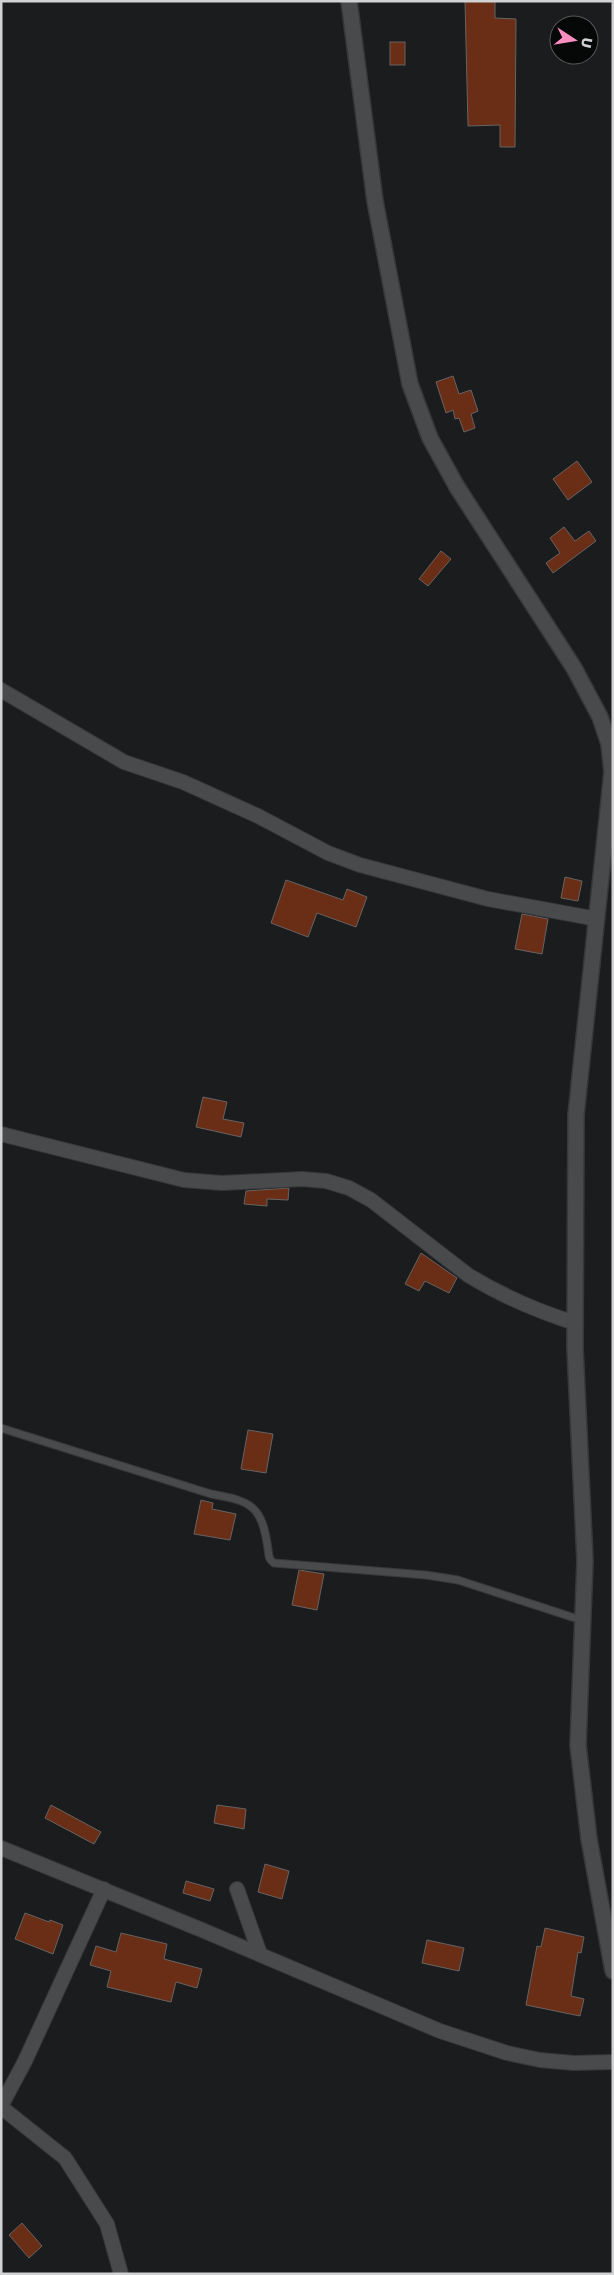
<svg xmlns="http://www.w3.org/2000/svg" width="614" height="2275" font-family="'Golos Text',sans-serif">
  <rect width="100%" height="100%" fill="#1a1c1e"/>
  <!-- building -->
  <g fill="#6a2e17" stroke="#676362">
    <polygon points="465,1 495,1 495,18 516,19 515,147 500,147 500,125 468,126"/>
    <rect x="390" y="42" width="15" height="23"/>
    <polygon points="453,376 459,394 471,390 478,411 471,414 475,428 464,432 459,418 455,419 453,410 446,413 436,382"/>
    <polygon points="577,461 592,482 568,500 553,479"/>
    <polygon points="564,527 575,541 589,531 596,541 553,573 546,563 560,553 550,538"/>
    <polygon points="441,551 451,559 428,586 419,579"/>
    <polygon points="565,877 582,881 578,901 561,898"/>
    <polygon points="286,880 343,900 347,889 367,897 356,927 317,913 308,937 271,923"/>
    <polygon points="522,914 548,919 542,954 515,949"/>
    <polygon points="203,1097 227,1102 223,1119 244,1123 241,1137 196,1127"/>
    <polygon points="289,1188 288,1200 267,1199 267,1206 244,1204 246,1191"/>
    <polygon points="421,1253 457,1278 449,1293 425,1281 419,1291 405,1284"/>
    <polygon points="248,1430 273,1434 266,1473 241,1469"/>
    <polygon points="201,1500 213,1503 212,1509 236,1514 230,1540 194,1534"/>
    <polygon points="299,1570 324,1574 317,1610 292,1605"/>
    <polygon points="51,1805 101,1832 94,1844 45,1818"/>
    <polygon points="217,1805 246,1809 244,1829 214,1823"/>
    <polygon points="265,1864 289,1871 282,1899 258,1892"/>
    <polygon points="186,1881 214,1889 210,1901 183,1893"/>
    <polygon points="25,1913 49,1922 50,1920 63,1925 53,1954 15,1939"/>
    <polygon points="545,1928 584,1937 581,1953 578,1952 571,1996 584,1999 580,2016 526,2005 537,1946 541,1947"/>
    <polygon points="121,1933 167,1944 164,1959 202,1969 197,1988 176,1982 171,2002 107,1987 111,1971 90,1965 96,1946 116,1952"/>
    <polygon points="427,1940 464,1948 459,1971 422,1963"/>
    <polygon points="22,2223 42,2246 29,2258 9,2235"/>
  </g>
  <g fill="none" stroke-linecap="round" stroke-linejoin="round">
    <!-- service casing -->
    <g stroke="#373839" stroke-width="9">
      <path id="service" d="M1 1428 211 1494C252 1501 262 1506 268 1549 269 1555 268 1559 274 1563L426 1575 458 1580 581 1620"/>
    </g>
    <!-- minor casing -->
    <g stroke="#373839" stroke-width="16">
      <g id="minor">
        <polyline points="1,690 124,762 183,782 258,816 328,853 360,865 488,899 597,919"/>
        <path d="M1 1134 184 1180 222 1183 302 1179 326 1181 349 1188 371 1200 468 1275C502 1296 537 1311 575 1323"/>
        <polyline points="1,1848 202,1930 440,2031 507,2053 540,2060 574,2063 613,2062"/>
        <polyline points="237,1889 260,1954"/>
        <polyline points="1,2106 25,2061 104,1889"/>
        <polyline points="1,2107 65,2158 107,2224 121,2274"/>
      </g>
    </g>
    <!-- tertiary casing -->
    <g stroke="#373839" stroke-width="18">
      <polyline id="tertiary" points="349,1 375,201 410,384 430,438 457,487 574,668 600,717 609,744 612,772 576,1115 575,1348 585,1561 578,1745 589,1839 613,1971"/>
    </g>
    <!-- service -->
    <use href="#service" stroke="#484a4c" stroke-width="7"/>
    <!-- minor -->
    <use href="#minor" stroke="#484a4c" stroke-width="14"/>
    <!-- tertiary -->
    <use href="#tertiary" stroke="#484a4c" stroke-width="15"/>
  </g>
  <!-- border -->
  <rect width="614" height="2275" fill="none" stroke="#d1d2d4" stroke-width="5"/>
  <!-- north arrow -->
  <g transform="translate(574 40) rotate(102)"><circle r="24" fill="#060707" stroke="#575859"/>
  <path d="M0-4L9 19L0 12L-9 19Z" fill="#fd8ec0"/>
  <text y="-8" font-size="14" font-weight="bold" text-anchor="middle" fill="#d1d2d4">U</text>
  </g>
</svg>
